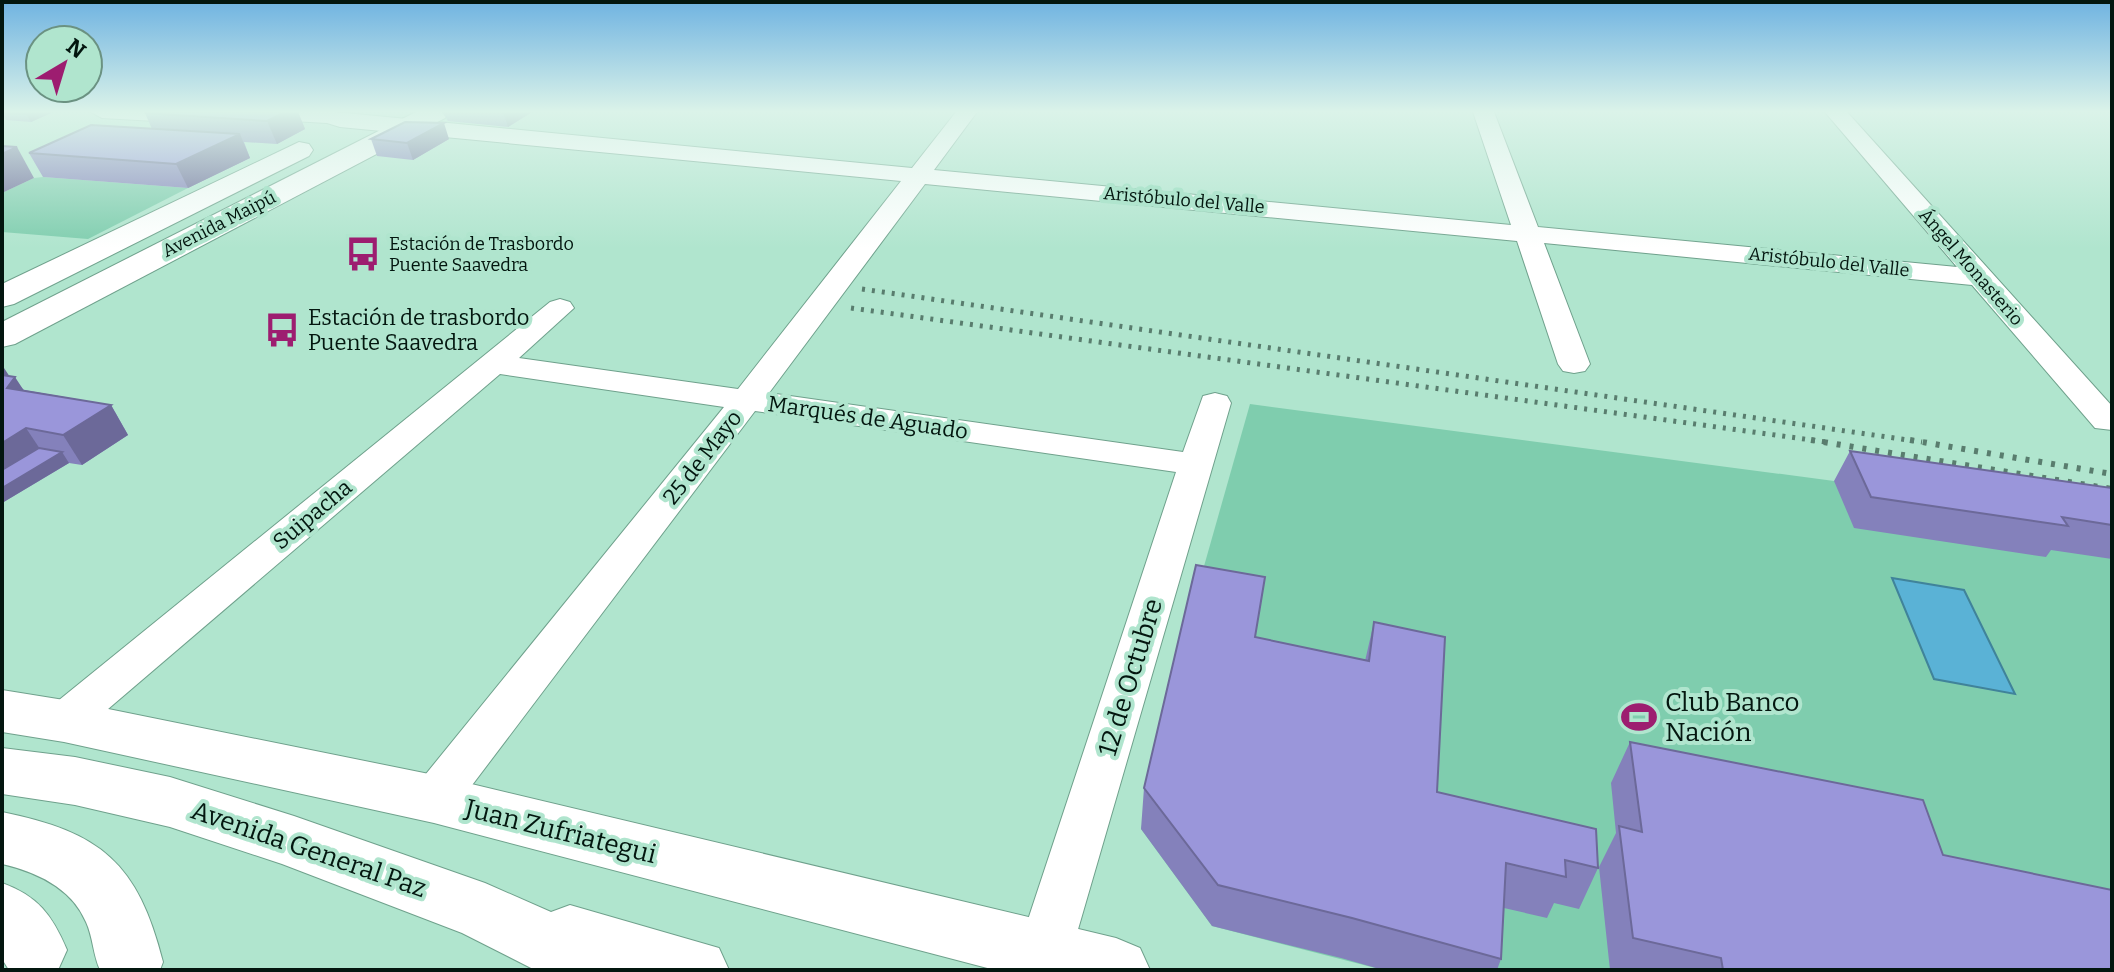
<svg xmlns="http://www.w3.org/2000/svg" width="2114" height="972" font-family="Bitter,serif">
  <rect width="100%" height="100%" fill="#b0e5ce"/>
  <!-- green -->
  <g fill="#7fcdae">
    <polygon points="34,178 43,177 188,188 88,239 2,232 2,193"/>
    <polygon points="1250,404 1834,481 2112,522 2112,970 1383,970 1212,926 1141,829 1193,605"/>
  </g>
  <!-- water -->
  <polygon fill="#5ab2d6" stroke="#40839a" stroke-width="2" points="1892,578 1964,590 2015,694 1934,679"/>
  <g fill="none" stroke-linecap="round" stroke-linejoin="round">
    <!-- street casing -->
    <g stroke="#6fa18c" stroke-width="2">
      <g id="street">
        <polygon points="91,112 197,112 203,117 192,123 102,118"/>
        <polygon points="232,112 335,112 912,168 956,112 977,112 934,170 1511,225 1473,112 1494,112 1538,227 1957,267 1825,112 1847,112 2112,406 2112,430 2095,428 1972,285 1544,243 1590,364 1585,371 1574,373 1563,371 1558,364 1517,241 925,184 769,393 1183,452 1203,396 1215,393 1227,396 1231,403 1072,950 1064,968 1026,968 1018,950 1176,472 755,411 451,813 434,819 417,813 410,799 417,785 724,407 500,374 80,733 64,739 48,733 41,721 48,709 550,302 560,299 570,302 574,308 519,358 738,389 901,181 340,127 327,123 243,118"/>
      </g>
    </g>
    <!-- secondary casing -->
    <g stroke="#6fa18c" stroke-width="2">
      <g id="secondary">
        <polygon points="416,112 449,112 445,118 15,344 2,347 2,322"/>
        <polygon points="299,142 309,144 313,150 309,156 14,304 2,307 2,284"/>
        <polygon points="2,690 64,700 434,775 1116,938 1140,948 1150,970 995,970 434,823 64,742 2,732"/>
      </g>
    </g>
    <!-- highway casing -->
    <g stroke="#6fa18c" stroke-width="2">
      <g id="highway">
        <polygon points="2,748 75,757 170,777 294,816 485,883 551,912 570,905 719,948 729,970 535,970 462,933 282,864 170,827 75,805 2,794"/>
        <path d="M2 812C101 832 138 863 163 962L160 970H100C93 955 93 937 86 922 71 887 36 872 2 864Z"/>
        <path d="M2 883C38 896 52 915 67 950L58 970H9L2 959Z"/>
      </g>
    </g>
    <!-- street -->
    <use href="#street" fill="#fff" fill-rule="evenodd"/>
    <!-- secondary -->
    <use href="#secondary" fill="#fff" fill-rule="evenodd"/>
    <!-- highway -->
    <use href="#highway" fill="#fff" fill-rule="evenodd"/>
    <!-- rail-far1 -->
    <g stroke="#597d6e" stroke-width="5" stroke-dasharray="3 7" stroke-linecap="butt">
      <polyline points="862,289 1922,442"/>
      <polyline points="851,308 1826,442"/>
    </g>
    <!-- rail -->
    <g stroke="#597d6e" stroke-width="6" stroke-dasharray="4 9" stroke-linecap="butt">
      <polyline points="1811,440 2112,489"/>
      <polyline points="1910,440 2112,474"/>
    </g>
  </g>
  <!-- wall -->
  <g fill="#8481bb">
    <polygon points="2,112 50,112 51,113 31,122 6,120"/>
    <polygon points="298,112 305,129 277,144 244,142 250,158 188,188 43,177 29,153 152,129 145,113"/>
    <polygon points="442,112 532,112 508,127 448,121"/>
    <polygon points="371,139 449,139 413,160 377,156"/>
    <polygon points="10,376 24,390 111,405 128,435 82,465 69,463 2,503"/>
    <polygon points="1850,451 2112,488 2112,559 2051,550 2046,557 1854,528 1834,481"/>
    <polygon points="1374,622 1437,792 1598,868 1579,909 1554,903 1547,918 1504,908 1501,959 1497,970 1383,970 1341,958 1212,926 1141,829 1144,788 1256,637 1365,661"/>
    <polygon points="1630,742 1943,855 2112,970 1610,970 1599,867 1616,833 1611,783"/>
  </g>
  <!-- shaded-wall -->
  <g fill="#6c6999">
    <polygon points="31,112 50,112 51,113 31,122 26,114"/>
    <polygon points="285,112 298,112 305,129 277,144 267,121"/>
    <polygon points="503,112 532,112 508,127"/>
    <polygon points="444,123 449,139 413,160 407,143"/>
    <polygon points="240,134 250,158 188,188 176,164"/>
    <polygon points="17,147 34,178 2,193 2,154"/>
    <polygon points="4,368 12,380 15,377 34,406 2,386 2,369"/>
    <polygon points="111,405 128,435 82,465 63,435"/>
    <polygon points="26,428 46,458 2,486 2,443"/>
    <polygon points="62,452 69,463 2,503 2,488"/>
  </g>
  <!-- building -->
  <g fill="#9a96da" stroke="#6c6999" stroke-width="2">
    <polygon points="3,112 31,112 26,114 2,113"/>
    <polygon points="148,112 285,112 267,121 145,113"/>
    <polygon points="405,122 444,123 407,143 371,139"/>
    <polygon points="91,125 240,134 176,164 29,153"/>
    <polygon points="2,146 17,147 2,154"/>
    <polygon points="2,375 15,377 7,388 111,405 63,435 26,428 2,443"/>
    <polygon points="39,448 62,452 2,488 2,470"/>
    <polygon points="1850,451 2112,488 2112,525 2062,517 2068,526 1871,497"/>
    <polygon points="1196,565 1265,577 1255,637 1369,661 1374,622 1445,637 1437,792 1596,829 1598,868 1565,860 1566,877 1506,863 1501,959 1352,918 1218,885 1144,788"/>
    <polygon points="1630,742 1923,800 1943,855 2112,890 2112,970 1723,970 1721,958 1633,938 1619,826 1642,832"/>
  </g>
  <!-- sky -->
  <linearGradient id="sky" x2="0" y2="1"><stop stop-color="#6fb3e1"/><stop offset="0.45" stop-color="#dbf3e9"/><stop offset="1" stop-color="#dbf3e9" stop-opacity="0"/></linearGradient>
  <rect width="2114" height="248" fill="url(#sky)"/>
  <!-- icons -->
  <defs>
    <g id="bus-bare" transform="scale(2.76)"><path d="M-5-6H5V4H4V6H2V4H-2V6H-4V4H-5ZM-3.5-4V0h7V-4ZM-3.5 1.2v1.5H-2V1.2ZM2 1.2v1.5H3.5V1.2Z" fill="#9d1d70" stroke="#b0e5ce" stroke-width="2.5" paint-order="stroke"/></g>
    <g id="stadium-bare" transform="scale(2.76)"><path d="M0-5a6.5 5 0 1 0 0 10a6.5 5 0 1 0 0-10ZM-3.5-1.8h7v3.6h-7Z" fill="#9d1d70" stroke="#b0e5ce" stroke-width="2.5" paint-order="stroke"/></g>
  </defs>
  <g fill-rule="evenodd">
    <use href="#bus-bare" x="363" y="254"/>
    <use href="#bus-bare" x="282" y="330"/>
    <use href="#stadium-bare" x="1639" y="717"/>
  </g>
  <g text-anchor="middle" stroke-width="8" stroke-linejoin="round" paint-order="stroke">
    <!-- far-street labels -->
    <g font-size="18" fill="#03160f" stroke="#b0e5ce">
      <text transform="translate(1184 200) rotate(5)" y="6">Aristóbulo del Valle</text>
      <text transform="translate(219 224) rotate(-27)" y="6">Avenida Maipú</text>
      <text transform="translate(1829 262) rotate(6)" y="6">Aristóbulo del Valle</text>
      <text transform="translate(1971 267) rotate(49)" y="6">Ángel Monasterio</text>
    </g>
    <!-- far-poi labels -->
    <g font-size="18" fill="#03160f" stroke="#b0e5ce" text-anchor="start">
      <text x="389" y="250">Estación de Trasbordo<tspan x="389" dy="21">Puente Saavedra</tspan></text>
    </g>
    <!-- poi labels -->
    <g font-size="22" fill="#03160f" stroke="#b0e5ce" text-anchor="start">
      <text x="308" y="325">Estación de trasbordo<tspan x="308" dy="25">Puente Saavedra</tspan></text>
    </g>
    <!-- street labels -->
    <g font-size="22" fill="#03160f" stroke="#b0e5ce">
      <text transform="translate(868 417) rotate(8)" y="8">Marqués de Aguado</text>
      <text transform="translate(702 457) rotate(-52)" y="8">25 de Mayo</text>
      <text transform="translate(312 514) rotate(-40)" y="8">Suipacha</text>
    </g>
    <!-- near-street labels -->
    <g font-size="26" fill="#03160f" stroke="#b0e5ce">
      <text transform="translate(1130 677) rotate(-73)" y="9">12 de Octubre</text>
      <text transform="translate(561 831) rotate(14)" y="9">Juan Zufriategui</text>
      <text transform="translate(309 849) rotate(19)" y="9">Avenida General Paz</text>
    </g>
    <!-- near-poi labels -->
    <g font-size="26" fill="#03160f" stroke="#b0e5ce" text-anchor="start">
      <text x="1665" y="711">Club Banco<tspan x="1665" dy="30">Nación</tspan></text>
    </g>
  </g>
  <!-- border -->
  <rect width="2114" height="972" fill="none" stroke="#03160f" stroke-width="8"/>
  <!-- north arrow -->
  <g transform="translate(64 64) rotate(38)"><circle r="38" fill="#b0e5ce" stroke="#6b9282" stroke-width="2"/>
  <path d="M0-6L14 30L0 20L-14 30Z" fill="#9d1d70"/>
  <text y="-12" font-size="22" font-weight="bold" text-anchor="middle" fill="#03160f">N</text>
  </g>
</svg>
